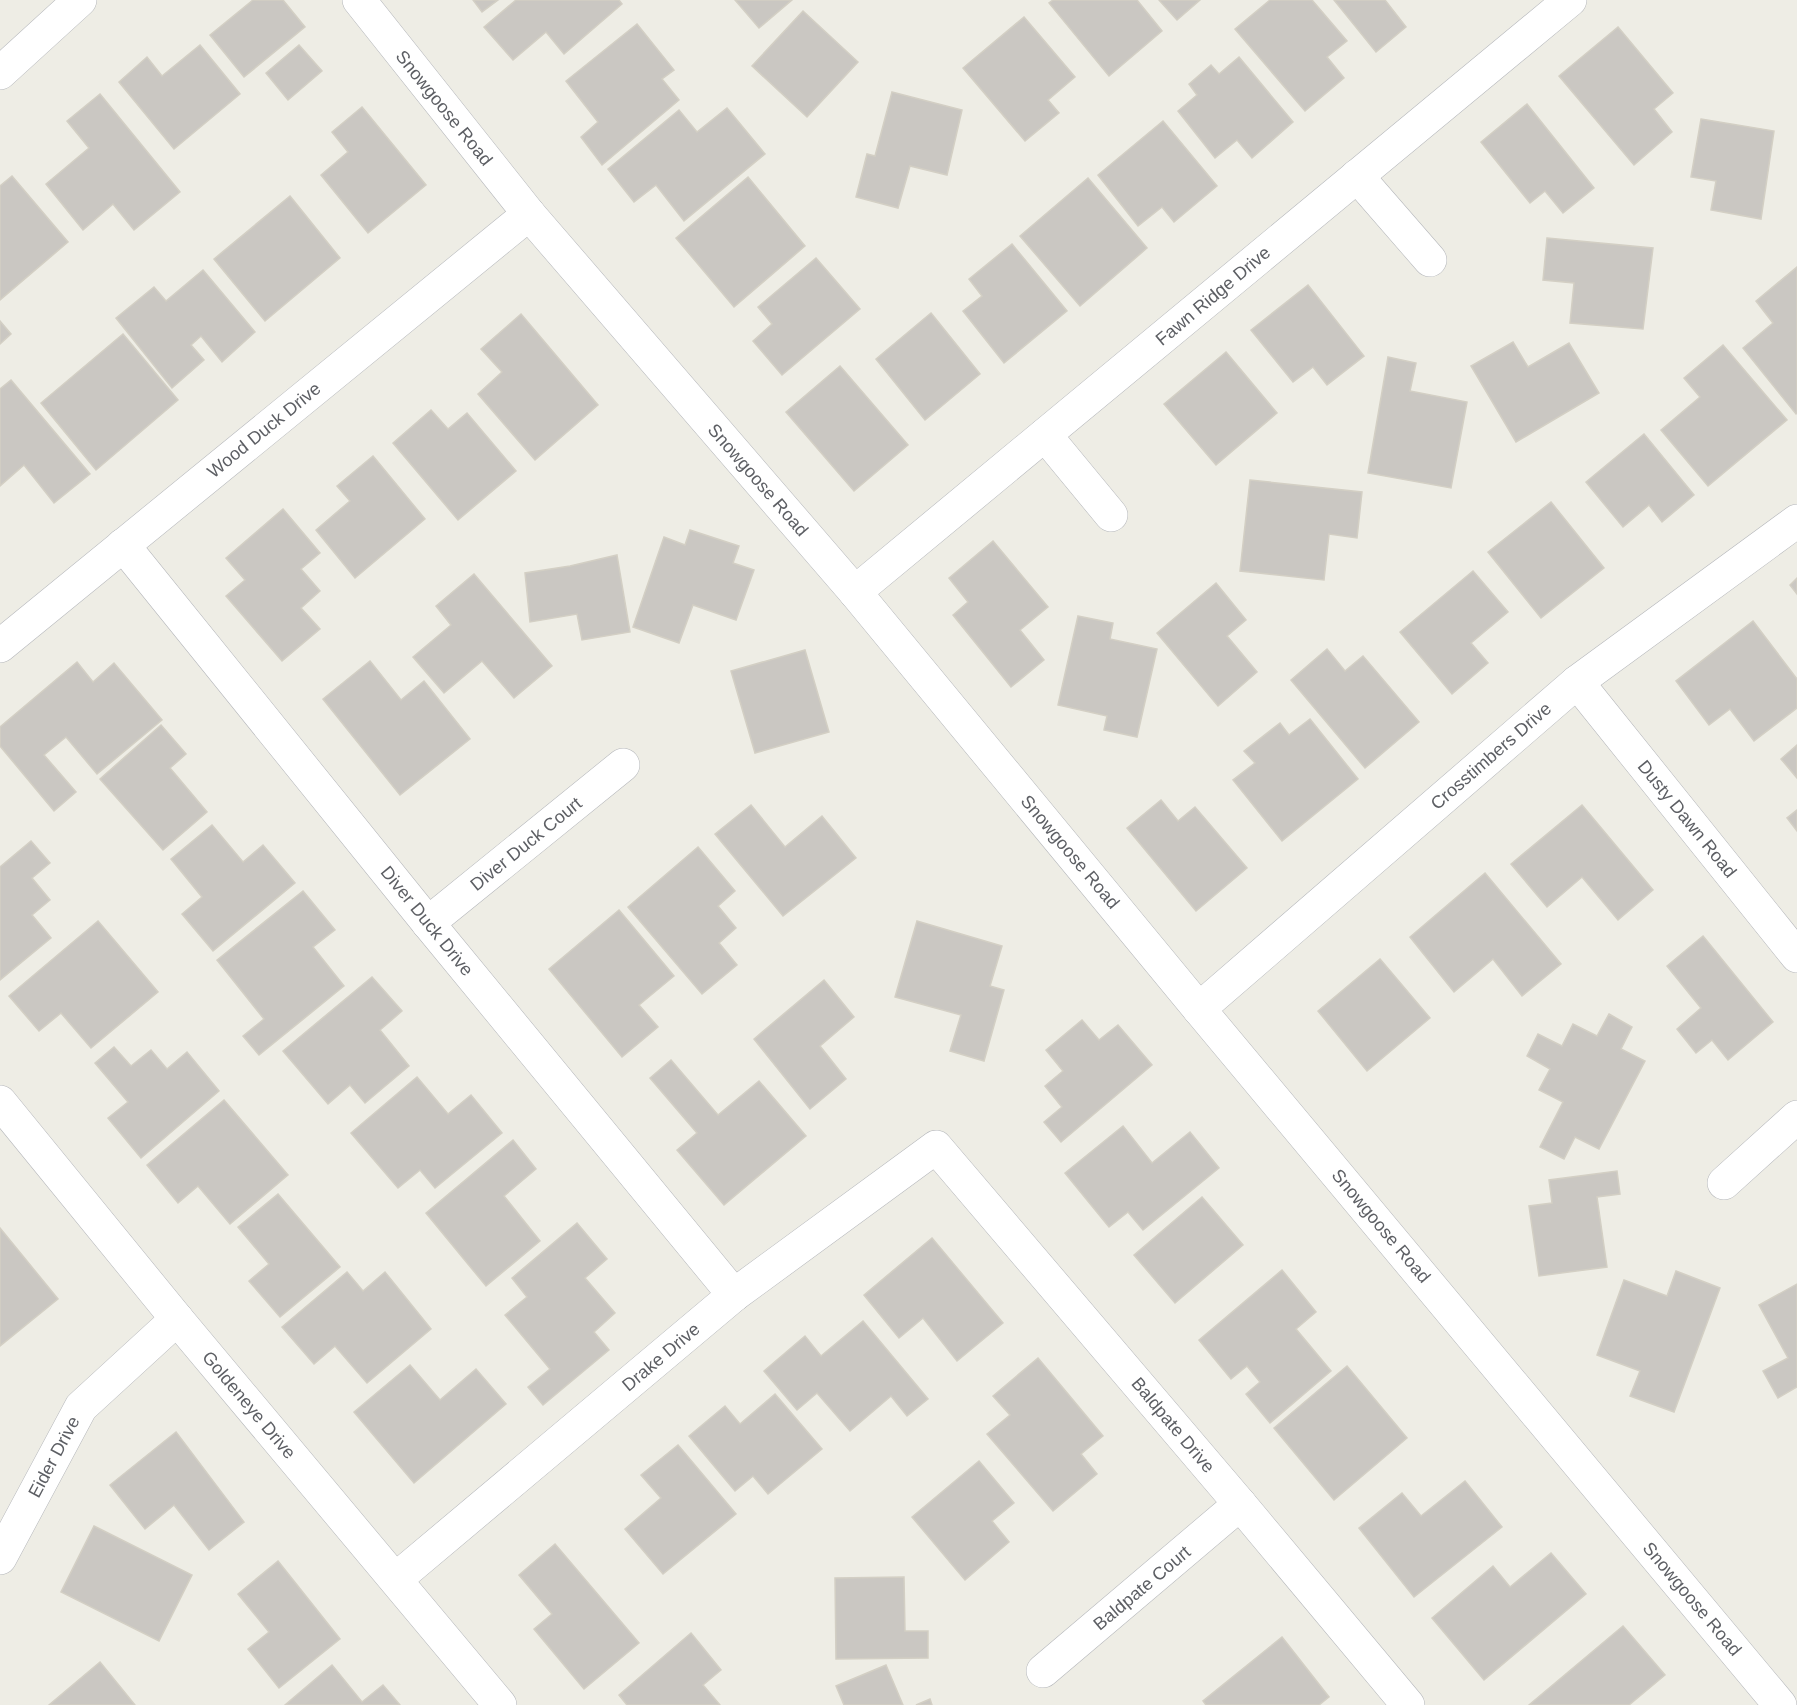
<svg xmlns="http://www.w3.org/2000/svg" width="1797" height="1705" font-family="Helvetica,sans-serif">
  <rect width="100%" height="100%" fill="#eeede5"/>
  <!-- building -->
  <g fill="#cac7c2" stroke="#d3cfc4" stroke-width="1.5">
    <polygon points="253,0 283,0 305,27 244,77 210,35"/>
    <polygon points="473,0 498,0 482,12"/>
    <polygon points="516,0 619,0 622,4 564,54 546,32 513,60 484,27"/>
    <polygon points="735,0 792,0 759,28"/>
    <polygon points="1053,0 1137,0 1162,31 1109,76 1049,3"/>
    <polygon points="1159,0 1200,0 1177,20"/>
    <polygon points="1270,0 1312,0 1347,41 1327,57 1344,78 1305,111 1235,29"/>
    <polygon points="1334,0 1385,0 1406,27 1376,52"/>
    <polygon points="803,11 858,62 807,117 752,66"/>
    <polygon points="1024,17 1075,77 1048,100 1059,113 1025,141 963,68"/>
    <polygon points="637,24 674,70 662,79 679,100 602,165 581,137 598,122 566,81"/>
    <polygon points="1618,27 1673,93 1654,109 1672,132 1634,165 1559,76"/>
    <polygon points="200,45 240,94 174,149 119,82 147,57 162,76"/>
    <polygon points="299,45 322,71 288,100 266,73"/>
    <polygon points="1239,57 1293,122 1252,158 1237,140 1215,158 1178,111 1197,95 1189,84 1211,65 1219,74"/>
    <polygon points="892,92 962,110 947,175 910,166 898,208 856,197 867,154 875,156"/>
    <polygon points="100,94 180,192 134,230 113,204 83,230 46,184 89,148 67,121"/>
    <polygon points="1527,104 1594,188 1563,213 1545,191 1530,203 1481,142"/>
    <polygon points="362,107 426,185 368,233 321,175 348,152 332,132"/>
    <polygon points="727,108 765,154 684,221 656,185 634,202 608,169 679,110 697,132"/>
    <polygon points="1701,119 1774,131 1761,219 1711,210 1716,181 1691,177"/>
    <polygon points="1163,121 1217,186 1174,222 1162,207 1138,226 1098,175"/>
    <polygon points="12,176 68,242 0,300 0,186"/>
    <polygon points="748,177 805,246 734,307 676,238"/>
    <polygon points="1088,178 1147,248 1080,306 1020,236"/>
    <polygon points="290,196 340,258 265,321 214,259"/>
    <polygon points="1547,238 1653,248 1643,329 1570,323 1574,283 1543,280"/>
    <polygon points="1012,244 1067,311 1004,363 963,311 982,296 969,279"/>
    <polygon points="816,258 860,309 782,375 753,341 772,324 758,307"/>
    <polygon points="1797,267 1797,413 1796,414 1743,348 1773,323 1756,301"/>
    <polygon points="203,270 255,332 222,362 201,336 191,345 204,360 172,388 116,318 154,287 166,301"/>
    <polygon points="1308,285 1364,356 1327,385 1313,367 1293,382 1251,330"/>
    <polygon points="931,313 980,374 925,420 876,359"/>
    <polygon points="521,314 598,405 535,460 478,394 502,372 481,349"/>
    <polygon points="0,321 11,334 0,344"/>
    <polygon points="123,334 178,400 96,470 41,403"/>
    <polygon points="1513,342 1528,367 1569,343 1599,393 1516,442 1471,366"/>
    <polygon points="1723,345 1787,420 1708,486 1661,430 1700,397 1684,378"/>
    <polygon points="1226,352 1277,413 1216,465 1164,404"/>
    <polygon points="1388,357 1416,363 1410,391 1467,402 1451,488 1368,473"/>
    <polygon points="840,366 908,445 854,491 786,412"/>
    <polygon points="11,380 90,474 54,503 24,465 0,486 0,389"/>
    <polygon points="431,410 448,429 467,413 516,471 458,520 393,443"/>
    <polygon points="1644,434 1694,495 1662,522 1649,505 1623,527 1586,482"/>
    <polygon points="373,456 425,519 355,578 316,530 350,501 337,486"/>
    <polygon points="1250,480 1362,492 1357,538 1329,534 1324,580 1240,571"/>
    <polygon points="1551,502 1604,568 1541,618 1488,552"/>
    <polygon points="283,509 320,553 301,569 320,591 301,608 320,629 282,661 226,596 245,580 226,558"/>
    <polygon points="690,530 739,546 733,563 754,570 736,620 693,605 679,643 633,627 664,537 685,545"/>
    <polygon points="993,541 1048,607 1020,630 1044,660 1011,687 953,615 968,602 949,578"/>
    <polygon points="617,555 630,632 582,640 577,614 530,622 525,573 570,566"/>
    <polygon points="1473,571 1508,612 1471,643 1488,663 1452,694 1400,632"/>
    <polygon points="474,574 552,666 514,698 482,661 444,693 413,657 451,625 436,606"/>
    <polygon points="1797,578 1797,594 1790,585"/>
    <polygon points="1216,583 1246,620 1227,636 1257,672 1218,706 1157,633"/>
    <polygon points="1078,616 1113,623 1110,639 1157,649 1137,737 1104,730 1107,716 1058,705"/>
    <polygon points="1753,621 1797,679 1797,708 1754,741 1730,709 1709,725 1676,681"/>
    <polygon points="1327,649 1345,671 1363,656 1419,722 1365,768 1291,680"/>
    <polygon points="805,650 829,732 755,753 731,671"/>
    <polygon points="370,661 401,700 424,681 470,739 400,795 323,699"/>
    <polygon points="77,662 93,682 114,663 162,720 97,774 66,737 44,755 76,792 54,811 0,746 0,727"/>
    <polygon points="1310,719 1358,779 1282,841 1233,780 1255,763 1244,751 1280,723 1289,735"/>
    <polygon points="161,725 186,754 170,768 207,812 163,850 100,779"/>
    <polygon points="1797,745 1797,778 1781,759"/>
    <polygon points="1161,800 1178,821 1195,807 1247,868 1196,911 1127,828"/>
    <polygon points="751,805 785,847 822,816 856,858 783,916 715,834"/>
    <polygon points="1582,805 1653,890 1618,920 1582,877 1547,907 1511,864"/>
    <polygon points="1797,810 1797,831 1787,818"/>
    <polygon points="212,825 243,862 263,845 295,883 213,951 182,914 202,897 171,859"/>
    <polygon points="31,841 50,863 32,878 50,900 32,915 51,938 0,980 0,867"/>
    <polygon points="698,847 735,891 718,906 736,928 719,943 737,965 702,994 628,907"/>
    <polygon points="1485,873 1561,964 1522,996 1493,959 1454,992 1410,937"/>
    <polygon points="303,891 335,930 313,947 344,986 259,1055 243,1036 264,1019 217,960"/>
    <polygon points="619,910 674,976 639,1005 658,1027 622,1057 549,969"/>
    <polygon points="98,921 158,992 91,1048 61,1013 39,1031 9,996"/>
    <polygon points="917,921 1002,946 990,986 1004,990 984,1061 950,1051 961,1015 895,997"/>
    <polygon points="1703,936 1773,1022 1728,1060 1712,1040 1696,1053 1677,1029 1701,1008 1667,966"/>
    <polygon points="1380,959 1430,1018 1367,1071 1318,1011"/>
    <polygon points="372,977 402,1011 380,1030 409,1066 365,1103 350,1085 328,1104 283,1051"/>
    <polygon points="824,980 854,1017 820,1046 846,1079 810,1109 754,1039"/>
    <polygon points="1609,1014 1632,1027 1621,1049 1645,1061 1599,1149 1575,1137 1564,1159 1540,1147 1563,1102 1539,1090 1550,1069 1527,1056 1538,1034 1562,1046 1573,1024 1597,1036"/>
    <polygon points="1082,1020 1099,1040 1118,1025 1152,1065 1061,1142 1044,1122 1062,1107 1045,1086 1063,1071 1046,1050"/>
    <polygon points="114,1047 131,1066 151,1050 167,1069 187,1052 219,1091 141,1158 108,1118 128,1102 95,1063"/>
    <polygon points="671,1060 718,1115 759,1081 806,1136 724,1205 677,1150 697,1133 650,1078"/>
    <polygon points="417,1077 448,1114 471,1095 502,1133 435,1188 420,1170 398,1188 351,1133"/>
    <polygon points="224,1100 288,1175 230,1224 198,1186 178,1203 147,1165"/>
    <polygon points="1123,1126 1152,1163 1190,1132 1219,1168 1143,1230 1128,1212 1109,1227 1065,1173"/>
    <polygon points="513,1140 536,1169 504,1196 540,1241 486,1286 426,1213"/>
    <polygon points="1617,1171 1620,1194 1597,1197 1607,1267 1539,1276 1529,1206 1552,1203 1549,1180"/>
    <polygon points="278,1194 340,1267 280,1317 249,1281 269,1264 238,1227"/>
    <polygon points="1202,1197 1243,1245 1175,1303 1134,1255"/>
    <polygon points="577,1223 607,1259 585,1278 615,1313 594,1332 609,1350 543,1405 528,1387 550,1369 505,1315 527,1297 512,1278"/>
    <polygon points="0,1228 58,1299 0,1346"/>
    <polygon points="932,1238 1003,1323 957,1361 923,1318 899,1338 864,1295"/>
    <polygon points="1282,1270 1316,1312 1296,1329 1331,1371 1270,1423 1246,1394 1260,1382 1247,1366 1231,1379 1199,1340"/>
    <polygon points="1676,1271 1720,1288 1674,1412 1630,1396 1640,1371 1597,1355 1624,1280 1667,1296"/>
    <polygon points="347,1272 363,1291 385,1272 431,1329 367,1383 335,1346 314,1364 282,1327"/>
    <polygon points="1797,1284 1797,1387 1778,1398 1763,1371 1788,1358 1759,1305"/>
    <polygon points="863,1321 928,1399 907,1416 891,1396 850,1431 817,1393 797,1410 764,1371 805,1336 821,1356"/>
    <polygon points="1038,1358 1103,1436 1081,1454 1097,1474 1053,1511 987,1434 1010,1415 993,1396"/>
    <polygon points="410,1365 440,1400 476,1369 506,1404 414,1483 354,1412"/>
    <polygon points="1347,1366 1407,1438 1334,1500 1274,1428"/>
    <polygon points="775,1394 822,1449 768,1494 753,1476 735,1491 689,1436 725,1406 740,1424"/>
    <polygon points="176,1432 244,1522 209,1550 174,1505 145,1529 110,1485"/>
    <polygon points="678,1445 736,1514 663,1574 625,1529 661,1498 641,1475"/>
    <polygon points="979,1461 1014,1503 992,1521 1009,1542 965,1580 912,1517"/>
    <polygon points="1465,1481 1502,1527 1414,1597 1359,1528 1402,1493 1421,1516"/>
    <polygon points="94,1526 192,1575 159,1641 61,1592"/>
    <polygon points="555,1544 639,1643 584,1689 534,1629 552,1614 519,1575"/>
    <polygon points="1551,1553 1586,1594 1484,1680 1432,1618 1493,1566 1510,1587"/>
    <polygon points="278,1561 340,1639 279,1688 248,1649 269,1632 238,1594"/>
    <polygon points="904,1577 905,1631 928,1631 928,1658 836,1659 835,1578"/>
    <polygon points="1623,1626 1665,1675 1629,1705 1529,1705"/>
    <polygon points="691,1633 721,1670 703,1685 720,1705 627,1705 619,1695"/>
    <polygon points="1282,1637 1329,1697 1319,1705 1206,1705 1203,1701"/>
    <polygon points="100,1662 135,1705 49,1705"/>
    <polygon points="332,1665 362,1702 383,1685 400,1705 285,1705"/>
    <polygon points="886,1665 903,1705 844,1705 836,1686"/>
    <polygon points="930,1699 932,1705 916,1705"/>
  </g>
  <g fill="none" stroke-linecap="round" stroke-linejoin="round">
    <!-- minor casing -->
    <g stroke="#b5b7bb" stroke-width="34">
      <g id="minor">
        <polyline points="359,0 529,214 855,592 1199,1009 1780,1705"/>
        <polyline points="0,73 80,0"/>
        <polyline points="1357,176 1430,260"/>
        <polyline points="1045,435 1111,515"/>
        <polyline points="123,545 428,923 734,1295"/>
        <polyline points="855,592 1570,0"/>
        <polyline points="0,646 529,214"/>
        <polyline points="1577,682 1797,956"/>
        <polyline points="428,923 623,765"/>
        <polyline points="1199,1009 1577,682 1797,521"/>
        <polyline points="0,1102 177,1319 500,1705"/>
        <polyline points="1724,1183 1797,1117"/>
        <polyline points="0,1558 81,1407 177,1319"/>
        <polyline points="396,1579 734,1295 936,1147 1240,1504 1408,1705"/>
        <polyline points="1043,1671 1240,1504"/>
      </g>
    </g>
    <!-- minor -->
    <use href="#minor" stroke="#fff" stroke-width="33"/>
  </g>
  <g text-anchor="middle" stroke-width="5" stroke-linejoin="round" paint-order="stroke">
    <!-- street labels -->
    <g font-size="18" fill="#5d5f64" stroke="#fff">
      <text transform="translate(444 108) rotate(51)" y="6">Snowgoose Road</text>
      <text transform="translate(1213 296) rotate(-40)" y="6">Fawn Ridge Drive</text>
      <text transform="translate(264 430) rotate(-39)" y="6">Wood Duck Drive</text>
      <text transform="translate(758 480) rotate(49)" y="6">Snowgoose Road</text>
      <text transform="translate(1491 756) rotate(-41)" y="6">Crosstimbers Drive</text>
      <text transform="translate(1687 819) rotate(51)" y="6">Dusty Dawn Road</text>
      <text transform="translate(526 844) rotate(-39)" y="6">Diver Duck Court</text>
      <text transform="translate(1070 852) rotate(50)" y="6">Snowgoose Road</text>
      <text transform="translate(427 921) rotate(51)" y="6">Diver Duck Drive</text>
      <text transform="translate(1381 1226) rotate(50)" y="6">Snowgoose Road</text>
      <text transform="translate(661 1357) rotate(-40)" y="6">Drake Drive</text>
      <text transform="translate(249 1405) rotate(50)" y="6">Goldeneye Drive</text>
      <text transform="translate(1173 1425) rotate(50)" y="6">Baldpate Drive</text>
      <text transform="translate(54 1457) rotate(-62)" y="6">Eider Drive</text>
      <text transform="translate(1142 1588) rotate(-40)" y="6">Baldpate Court</text>
      <text transform="translate(1692 1599) rotate(50)" y="6">Snowgoose Road</text>
    </g>
  </g>
</svg>
